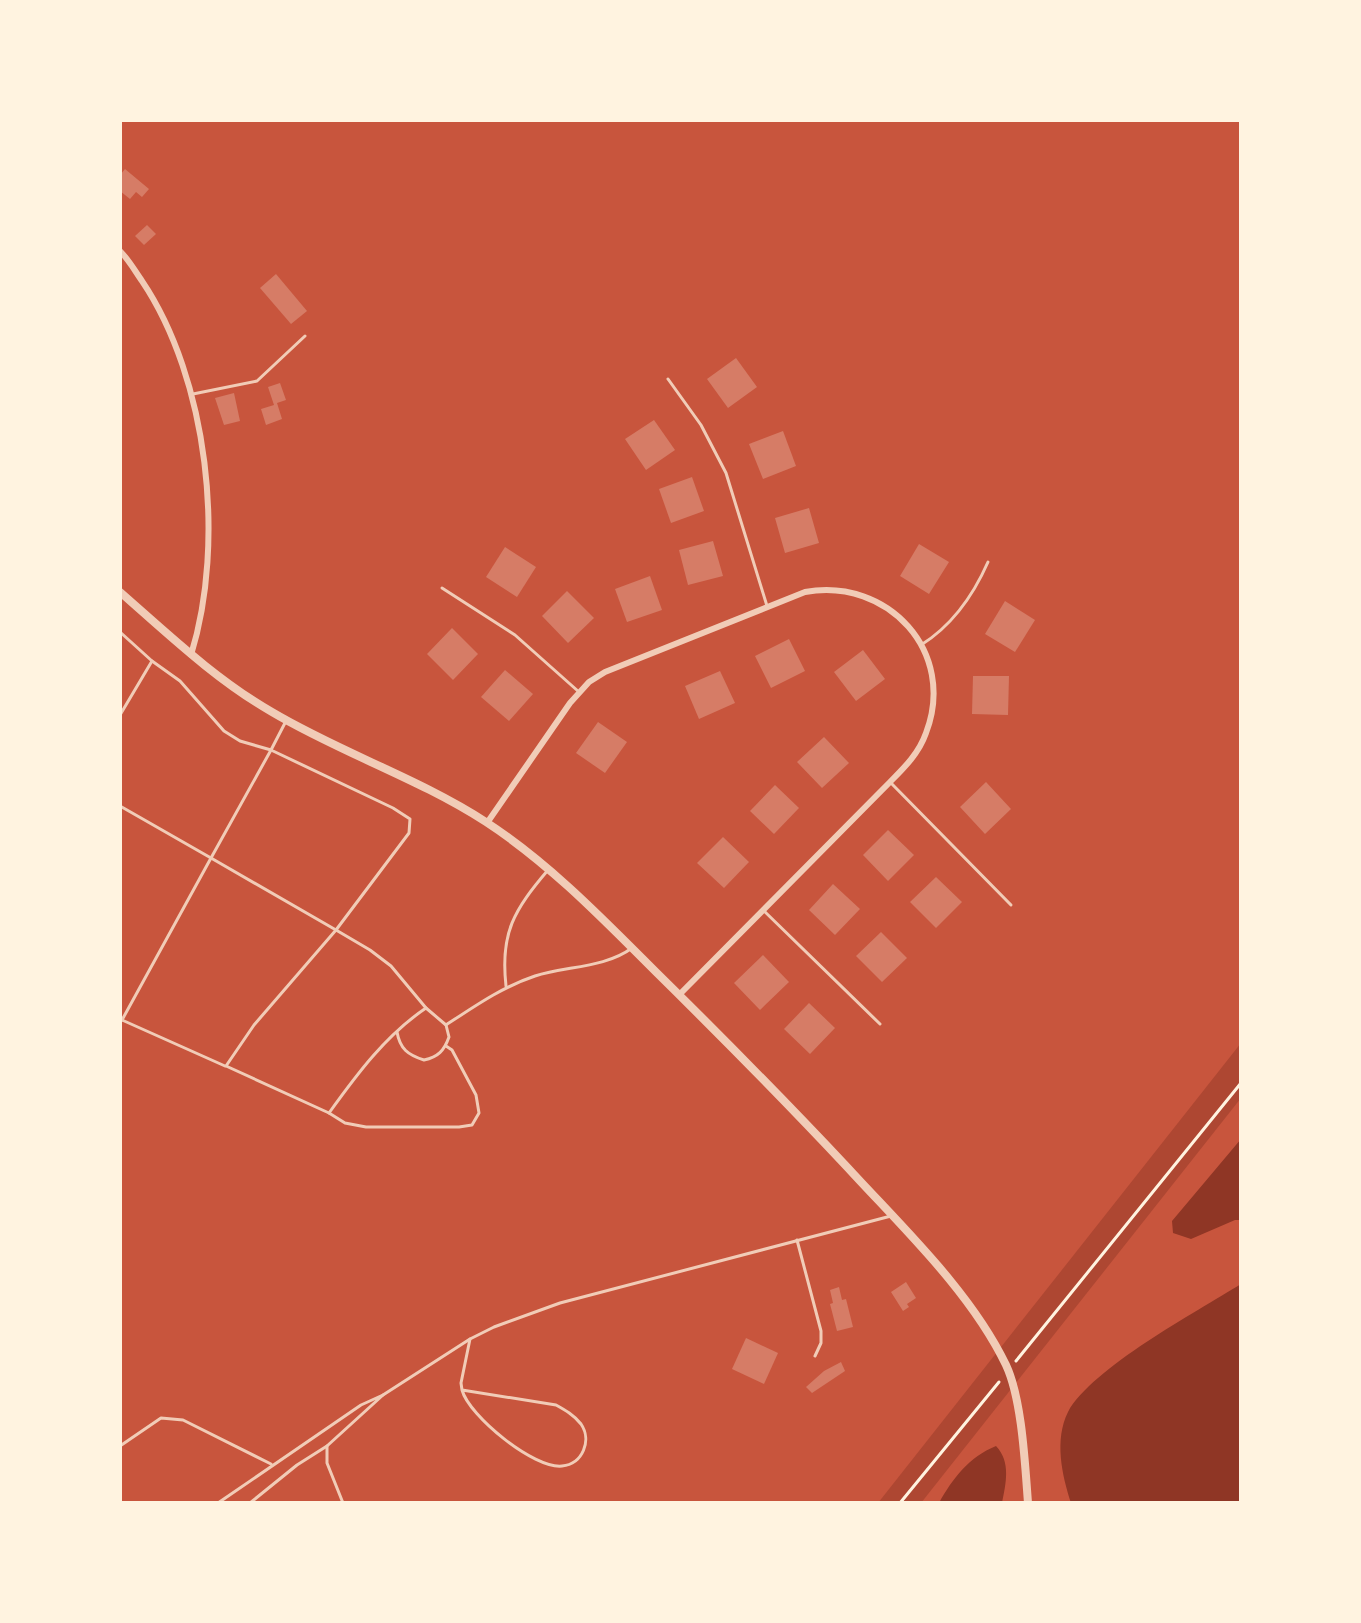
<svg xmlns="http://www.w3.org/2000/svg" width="1361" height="1623" font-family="'Exo 2',sans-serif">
  <rect width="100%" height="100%" fill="#c8553d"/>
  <!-- green -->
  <polygon fill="#ae4732" points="1241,1043 1241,1098 921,1503 878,1503"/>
  <!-- water -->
  <g fill="#8f3625">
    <polygon points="1241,1139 1241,1220 1235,1220 1191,1239 1173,1233 1172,1221"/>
    <path d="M1241 1284V1503H1071C1062 1475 1054 1440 1068 1412 1092 1368 1196 1312 1241 1284Z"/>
    <path d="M996 1446C1011 1462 1006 1483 1002 1503H939C953 1478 969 1457 996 1446Z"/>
  </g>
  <!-- building -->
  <g fill="#d67c66">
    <polygon points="125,169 149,189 142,197 136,192 130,199 120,191 120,175"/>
    <polygon points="147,225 156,234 144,245 135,236"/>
    <polygon points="276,274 307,311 291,324 260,288"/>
    <polygon points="736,358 757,387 728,408 707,379"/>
    <polygon points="280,383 286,400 277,403 282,419 266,425 261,409 274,405 268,387"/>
    <polygon points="234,393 240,421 224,425 215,398"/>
    <polygon points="654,420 675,450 646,470 625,439"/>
    <polygon points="783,431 796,466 763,479 749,444"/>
    <polygon points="692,477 704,511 671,523 659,489"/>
    <polygon points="809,508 819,543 785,553 775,518"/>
    <polygon points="713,541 723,576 688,585 679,550"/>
    <polygon points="919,544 949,562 929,594 900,576"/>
    <polygon points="505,547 536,567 517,597 486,577"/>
    <polygon points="650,576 662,610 627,622 615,589"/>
    <polygon points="567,591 594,618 568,643 542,616"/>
    <polygon points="1005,601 1035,620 1015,652 985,634"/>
    <polygon points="452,628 478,654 453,680 427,654"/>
    <polygon points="789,639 805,671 771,688 755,656"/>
    <polygon points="863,650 885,679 856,701 834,672"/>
    <polygon points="505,670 533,694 509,721 481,697"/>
    <polygon points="720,671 735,703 699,719 685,686"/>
    <polygon points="973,676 1009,676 1008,715 972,714"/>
    <polygon points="598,722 627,742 605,773 576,753"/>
    <polygon points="824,737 849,763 822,788 797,762"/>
    <polygon points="986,782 1011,809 985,834 960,807"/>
    <polygon points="775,785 799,808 774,834 750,811"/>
    <polygon points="888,830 914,855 888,881 863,855"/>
    <polygon points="723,837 749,862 724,888 697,863"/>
    <polygon points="936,877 962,902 936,928 910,902"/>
    <polygon points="833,884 860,909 835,935 809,910"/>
    <polygon points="881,932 907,958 882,982 856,956"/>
    <polygon points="763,955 789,982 760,1010 734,983"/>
    <polygon points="809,1003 835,1028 810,1054 784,1029"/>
    <polygon points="906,1282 916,1298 907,1304 909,1307 903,1311 891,1292"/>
    <polygon points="839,1287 842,1300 846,1299 853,1327 837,1331 830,1304 833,1303 830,1290"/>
    <polygon points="746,1338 778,1353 764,1384 732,1369"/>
    <polygon points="841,1362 845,1371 812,1393 806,1387 824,1371"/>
  </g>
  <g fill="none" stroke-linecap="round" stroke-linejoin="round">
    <!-- path -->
    <g stroke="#fff3e0" stroke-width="3">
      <polyline points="1016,1361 1241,1083"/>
      <polyline points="900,1503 999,1382"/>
    </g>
    <!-- service -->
    <g stroke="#f1ccb7" stroke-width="3">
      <polyline points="668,379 701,425 726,473 767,606"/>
      <polyline points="193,394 257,381 305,336"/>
      <polyline points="442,588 515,635 579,692"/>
      <path d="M120 632 152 661 180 681 224 731 240 741 271 750 211 858 336 930 254 1025 226 1066 329 1113C357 1074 386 1035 426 1008"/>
      <path d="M921 645C953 625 973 596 988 562"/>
      <polyline points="120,715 152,661"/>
      <path d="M286 721 271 750 393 808 410 819 409 833 336 930 370 950 391 966 426 1008 446 1025 449 1037C444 1051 438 1057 424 1060 408 1055 400 1049 397 1032"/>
      <polyline points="890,782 1011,905"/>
      <polyline points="120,806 211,858 122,1020 120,1019"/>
      <polyline points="763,910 880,1024"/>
      <path d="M506 986C500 933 514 910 548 870"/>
      <polyline points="122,1020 225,1066"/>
      <path d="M446 1025C475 1006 502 987 535 976 566 966 605 968 632 948"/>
      <polyline points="329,1113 345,1123 366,1127 459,1127 472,1125 479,1113 476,1095 452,1050 446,1046"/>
      <polyline points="797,1240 821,1331 821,1343 815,1356"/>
      <path d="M462 1390C469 1416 534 1469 562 1466 583 1464 592 1440 581 1424 574 1415 565 1410 556 1405L462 1390 461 1383 470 1339 494 1327 560 1303 891 1216"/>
      <polyline points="383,1395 470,1339"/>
      <polyline points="120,1446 161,1418 183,1420 271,1464"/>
      <polyline points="327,1446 327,1463 343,1503"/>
      <polyline points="218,1503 361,1405 383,1395 327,1446 297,1465 250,1503"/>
    </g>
    <!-- minor -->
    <g stroke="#f1ccb7" stroke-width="6">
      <path d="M120 251C129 260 135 271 142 281 208 379 226 542 191 655"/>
      <path d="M487 823 570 703 589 682 605 672 805 592C888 577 957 652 926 733 919 753 905 767 890 782L679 995"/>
    </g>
    <!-- tertiary -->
    <path stroke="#f1ccb7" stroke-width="8" d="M120 592C168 634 216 680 272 712 341 753 418 778 486 822 549 863 603 919 656 972 721 1036 785 1101 848 1168 902 1227 971 1292 1006 1365 1022 1399 1025 1464 1028 1503"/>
  </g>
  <!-- border -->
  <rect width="1361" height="1623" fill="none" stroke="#fff3e0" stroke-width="244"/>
</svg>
